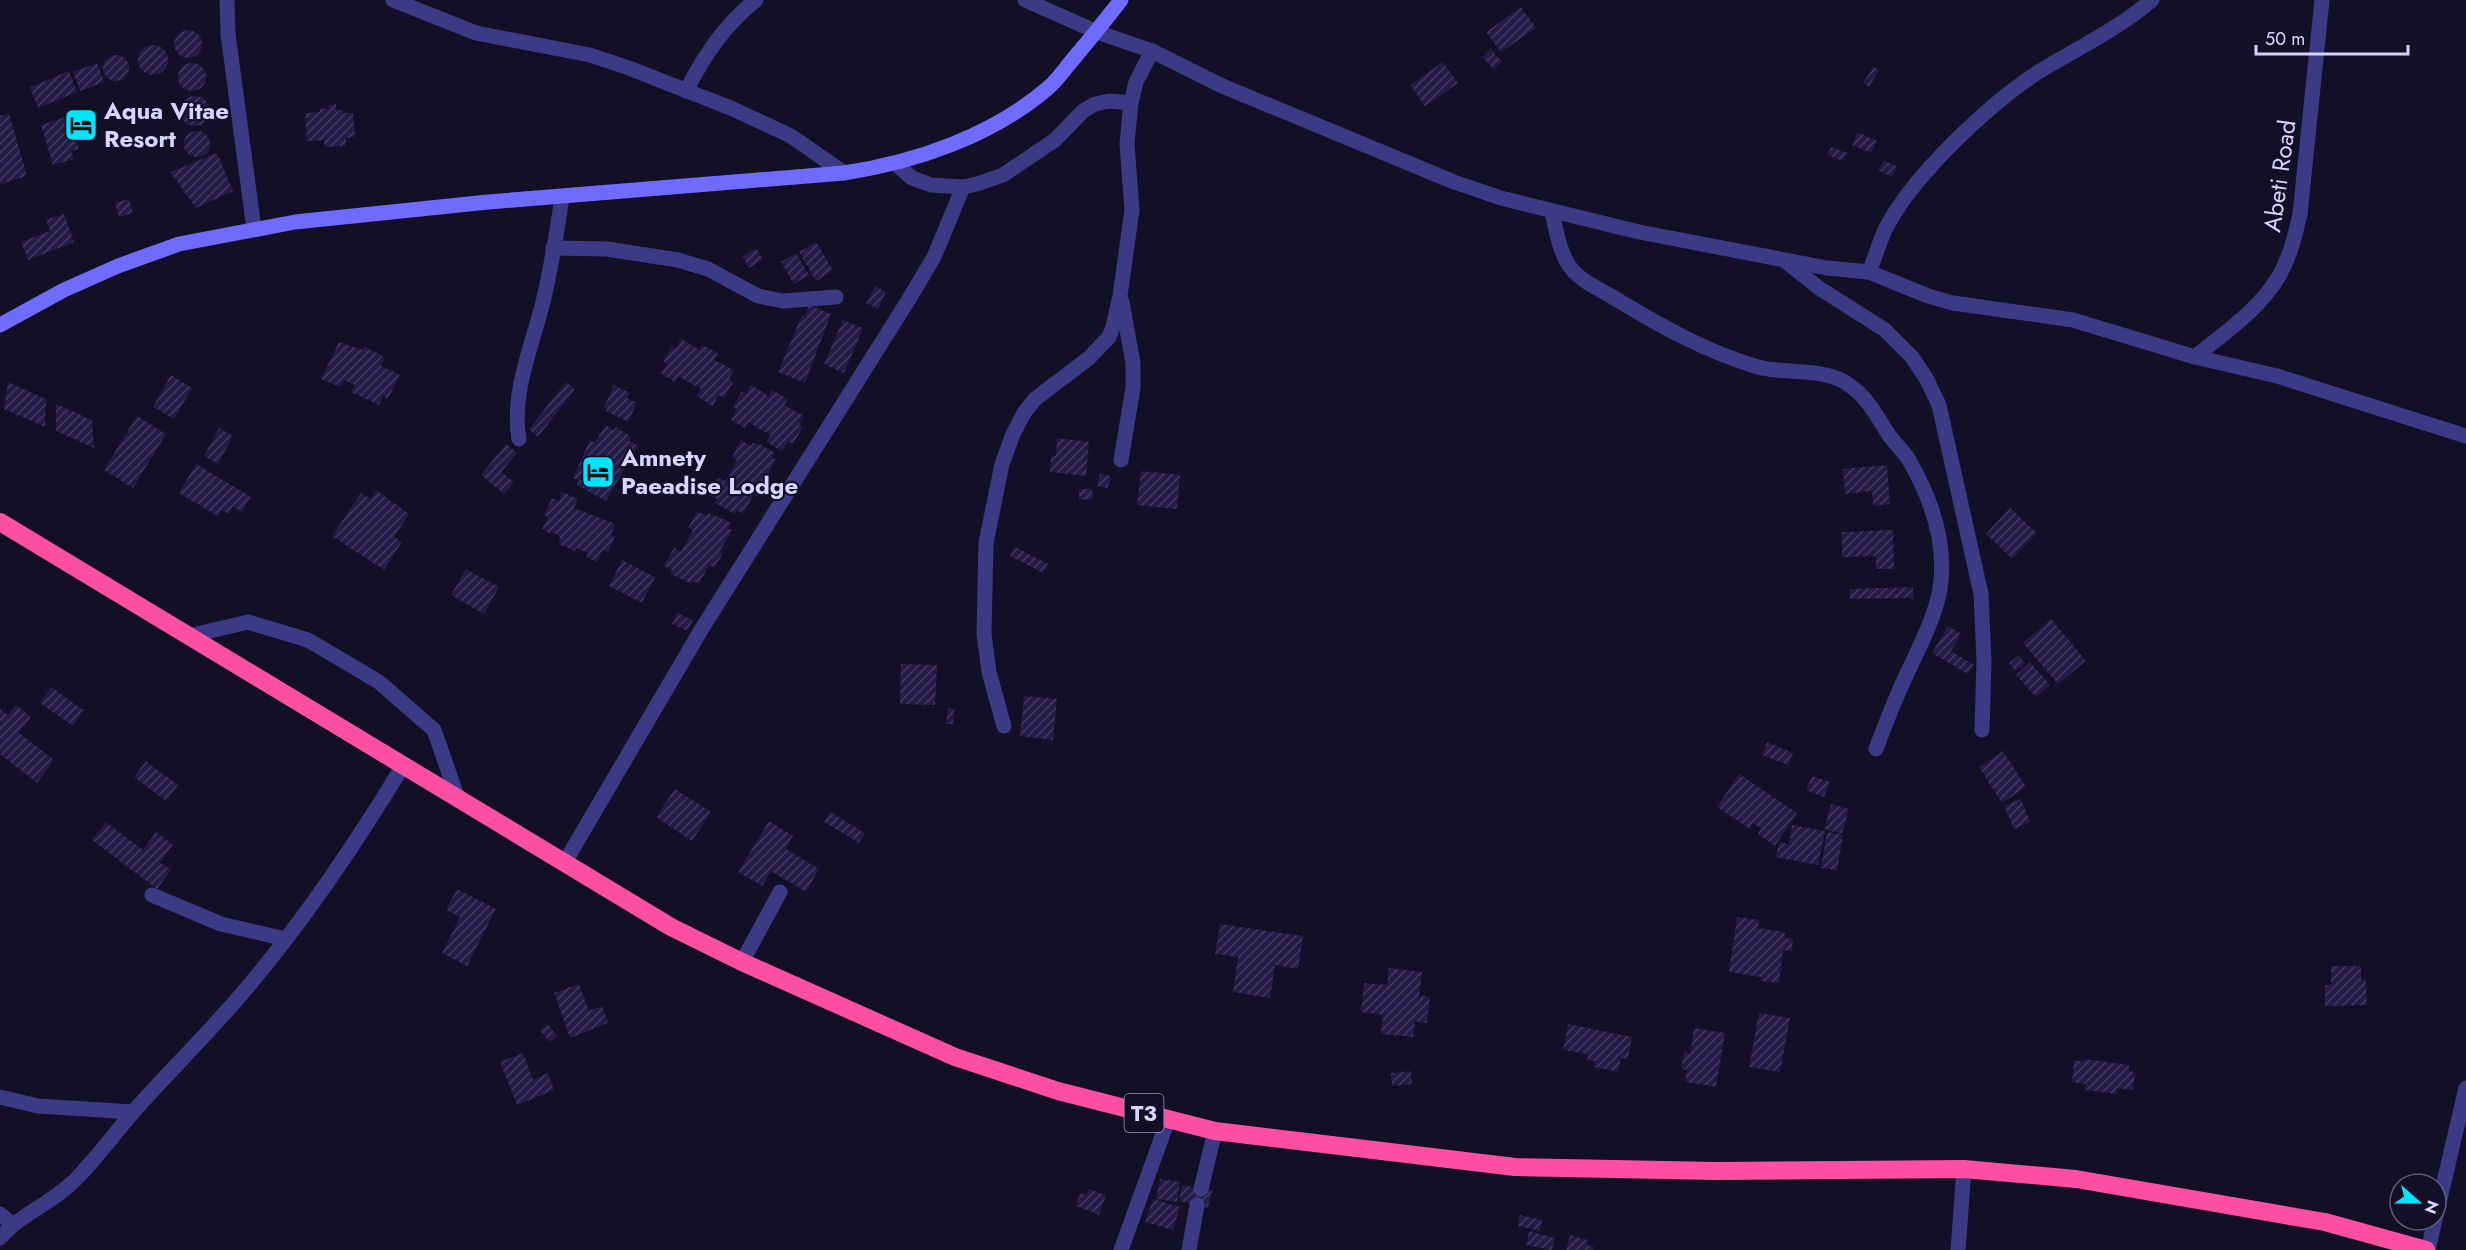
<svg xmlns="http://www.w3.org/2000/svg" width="2466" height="1250" font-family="Jost,sans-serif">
  <defs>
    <pattern id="building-hatch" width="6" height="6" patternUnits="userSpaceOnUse" patternTransform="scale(1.5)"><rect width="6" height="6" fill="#241b47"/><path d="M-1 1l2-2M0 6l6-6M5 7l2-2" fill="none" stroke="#433b63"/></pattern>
  </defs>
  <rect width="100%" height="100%" fill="#130f26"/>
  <!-- building -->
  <g fill="url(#building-hatch)">
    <polygon points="1521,7 1536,28 1501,52 1486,32"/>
    <circle cx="188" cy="44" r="14"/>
    <circle cx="153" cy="60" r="15"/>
    <polygon points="1491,49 1502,62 1493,69 1483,57"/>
    <circle cx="116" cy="68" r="13"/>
    <polygon points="1443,62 1458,83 1425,106 1410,85"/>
    <circle cx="192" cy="77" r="14"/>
    <polygon points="97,63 104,82 80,91 73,72"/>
    <polygon points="1873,67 1879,70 1869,87 1863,83"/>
    <polygon points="69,71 77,92 38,108 30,87"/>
    <circle cx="195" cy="111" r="15"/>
    <polygon points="336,104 336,110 343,110 343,113 353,113 355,137 346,138 346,146 325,147 324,140 307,141 305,113 320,112 320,109 329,108 328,105"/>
    <polygon points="9,113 27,176 0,184 0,116"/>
    <polygon points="69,116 79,149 71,151 74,159 53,165 41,125"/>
    <circle cx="197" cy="144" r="13"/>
    <polygon points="1858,132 1877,141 1871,153 1852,145"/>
    <polygon points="1831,147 1847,153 1843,161 1827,155"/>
    <polygon points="217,153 233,191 196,208 170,172"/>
    <polygon points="1884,160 1897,167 1892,177 1878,170"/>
    <polygon points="129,199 133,213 119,217 115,203"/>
    <polygon points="64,214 74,242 28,260 21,242 50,231 46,220"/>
    <polygon points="816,242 833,270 816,281 799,252"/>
    <polygon points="756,248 763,259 749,268 742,257"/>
    <polygon points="796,253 809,275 794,284 781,262"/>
    <polygon points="875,286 886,292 878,309 866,303"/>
    <polygon points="809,305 831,314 805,383 778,372 802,315 805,316"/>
    <polygon points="843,320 863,328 844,373 824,364"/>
    <polygon points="681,339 700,350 702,345 718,353 714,360 734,370 729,379 733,382 724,398 718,395 713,406 696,396 701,389 678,376 675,382 661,374 667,364 663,361 672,346 676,348"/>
    <polygon points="339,342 363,350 365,347 385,357 381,366 400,375 388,399 383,396 379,405 351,392 355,385 344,380 340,387 321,379"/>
    <polygon points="171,375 192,388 174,419 153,407"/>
    <polygon points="8,382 46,399 45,427 4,409"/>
    <polygon points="566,382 575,389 538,437 529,429"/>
    <polygon points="614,385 630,393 627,398 637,403 628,422 606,411 607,408 604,407"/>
    <polygon points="751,385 769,396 772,390 788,399 784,405 804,416 799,425 803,427 793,444 788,441 782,451 766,442 771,435 748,422 745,428 731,420 737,409 733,407 742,391 746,394"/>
    <polygon points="56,404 92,420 94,448 56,431"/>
    <polygon points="137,416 166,434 133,488 104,470"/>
    <polygon points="605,425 614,430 616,427 631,437 629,441 638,446 606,501 577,485 579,481 573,478 590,440 595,443"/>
    <polygon points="219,428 233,436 218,464 204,456"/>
    <polygon points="1057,438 1089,442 1086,476 1050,472 1051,456 1056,456"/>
    <polygon points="741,440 751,446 753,443 761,445 775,453 772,458 776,459 764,481 767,482 759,497 754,494 743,514 737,510 735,514 715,503 717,499 709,495 718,478 726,481 737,460 732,457"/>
    <polygon points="506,444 517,453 501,472 514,482 504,494 481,475"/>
    <polygon points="196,464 251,497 242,512 233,507 228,514 222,510 218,516 179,493"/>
    <polygon points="1887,465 1890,504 1873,506 1872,491 1845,494 1843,469"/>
    <polygon points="1141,471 1180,475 1177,509 1137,505"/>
    <polygon points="1100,474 1111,476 1108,488 1097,486"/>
    <polygon points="1079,489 1092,489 1093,499 1079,500"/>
    <polygon points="376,490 409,514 394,537 402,542 384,570 332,536 361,493 371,499"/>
    <polygon points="562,492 578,499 574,508 615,524 611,535 615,536 608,552 603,550 597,562 586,557 588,553 576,548 575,551 559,544 560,536 551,532 550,534 542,529 548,517 544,515 552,498 559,501"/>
    <polygon points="2010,508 2037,533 2012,559 1986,534"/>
    <polygon points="697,511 707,516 708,513 716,517 717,516 731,523 728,528 732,530 720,551 723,553 715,568 709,565 699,584 693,581 691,584 671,574 672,570 664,566 674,548 681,552 693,530 688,528"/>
    <polygon points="1893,530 1894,569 1876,569 1876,556 1842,557 1842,532"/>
    <polygon points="1015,547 1048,564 1043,573 1010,556"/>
    <polygon points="622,560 655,577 642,603 609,586"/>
    <polygon points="466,569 499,587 484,614 451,595"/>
    <polygon points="1913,587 1913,598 1850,599 1850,589"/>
    <polygon points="677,613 693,620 687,631 672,624"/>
    <polygon points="2051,619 2086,661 2058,684 2023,643"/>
    <polygon points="1948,626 1961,634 1951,651 1974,665 1968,674 1932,653"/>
    <polygon points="2019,655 2025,664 2015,671 2009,663"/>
    <polygon points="2030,662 2050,685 2036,697 2016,675"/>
    <polygon points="901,664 937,665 935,705 900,704"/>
    <polygon points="51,687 84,710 73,726 40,703"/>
    <polygon points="1024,696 1057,699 1053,740 1020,736"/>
    <polygon points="16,705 31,717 19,733 54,760 37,783 0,754 0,709 8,715"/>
    <polygon points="948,708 954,709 953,724 946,724"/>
    <polygon points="1767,742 1793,753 1788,765 1762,755"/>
    <polygon points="2003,751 2026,787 2002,803 1979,767"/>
    <polygon points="146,761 178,785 166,801 134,777"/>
    <polygon points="1739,774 1797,813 1775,846 1758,834 1761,829 1753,823 1750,829 1717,807"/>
    <polygon points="1812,776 1830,782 1824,797 1806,790"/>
    <polygon points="675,789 711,812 692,841 656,817"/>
    <polygon points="2021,799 2030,822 2014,829 2004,806"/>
    <polygon points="1831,804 1849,809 1842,834 1824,829"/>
    <polygon points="830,812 865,833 859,843 824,822"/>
    <polygon points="769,821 793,836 786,849 819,869 806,892 771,871 762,886 738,872"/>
    <polygon points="106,822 143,850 156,832 173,845 160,862 171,870 157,889 92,840"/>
    <polygon points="1792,825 1825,831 1818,865 1776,857 1779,842 1789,844"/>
    <polygon points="1827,832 1843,835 1837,870 1821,868"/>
    <polygon points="457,889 496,909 467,966 442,953 460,917 446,910"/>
    <polygon points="1737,917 1759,920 1758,928 1785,932 1784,938 1793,939 1792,951 1783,950 1779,983 1760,981 1761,977 1729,972"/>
    <polygon points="1220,924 1303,936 1298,969 1275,965 1270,998 1233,992 1238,957 1215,954"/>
    <polygon points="2331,966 2361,966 2361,980 2366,980 2367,1005 2325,1006 2325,985 2331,985"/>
    <polygon points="1389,968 1422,972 1419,996 1430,997 1427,1023 1415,1021 1413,1037 1381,1034 1383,1015 1361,1012 1364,983 1387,985"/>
    <polygon points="579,984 589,1011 602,1006 608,1023 570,1038 554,993"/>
    <polygon points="1759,1013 1790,1018 1780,1072 1749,1067"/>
    <polygon points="548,1024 557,1036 549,1042 540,1030"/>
    <polygon points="1568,1024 1632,1037 1628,1059 1621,1058 1618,1072 1594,1067 1595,1061 1587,1060 1588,1054 1563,1050"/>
    <polygon points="1694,1028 1725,1033 1716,1087 1685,1082 1687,1070 1681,1069 1684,1052 1690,1054"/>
    <polygon points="523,1053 533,1080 548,1073 554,1090 517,1105 500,1062"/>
    <polygon points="2084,1059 2129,1065 2129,1071 2135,1072 2133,1090 2117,1088 2117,1094 2085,1090 2086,1084 2072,1082 2074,1060 2084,1062"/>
    <polygon points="1411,1071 1412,1084 1392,1086 1391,1073"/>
    <polygon points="1160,1179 1180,1182 1177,1202 1156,1199"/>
    <polygon points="1182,1185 1212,1191 1208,1208 1179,1201"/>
    <polygon points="1089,1189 1106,1195 1099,1215 1076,1206 1080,1193 1087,1195"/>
    <polygon points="1153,1199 1180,1207 1173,1230 1145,1222"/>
    <polygon points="1520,1215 1542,1220 1540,1231 1518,1226"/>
    <polygon points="1529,1231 1555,1238 1552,1250 1526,1245"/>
    <polygon points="1570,1235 1588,1240 1587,1245 1594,1247 1593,1250 1566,1250"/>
  </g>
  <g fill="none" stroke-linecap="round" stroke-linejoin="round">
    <!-- street -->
    <g stroke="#3d3a85" stroke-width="15">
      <polyline points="227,0 228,34 254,229"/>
      <polyline points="393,0 476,33 590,55 629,68 733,109 791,136 844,173"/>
      <polyline points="1025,0 1097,32 1152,51 1220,85 1454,182 1501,198 1639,232 1827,268 1869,272 1928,296 1953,303 2073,320 2195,357 2277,376 2466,436"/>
      <path d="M686 91C704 56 725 24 756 0"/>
      <polyline points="896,164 912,178 931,185 963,187 977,184 1003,175 1037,152 1055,140 1083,111 1095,104 1109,101 1131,103"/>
      <path d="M1552 212C1556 230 1559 249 1568 264 1577 279 1597 288 1611 296 1657 324 1706 352 1758 367 1784 374 1818 368 1843 381 1865 394 1874 411 1887 432 1893 442 1903 450 1909 460 1932 500 1947 544 1940 589 1934 621 1918 649 1905 678 1894 701 1885 725 1876 749"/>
      <polyline points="553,248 607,249 678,260 708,269 758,296 783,301 836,297"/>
      <polyline points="1785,261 1819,288 1885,330 1912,357 1926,378 1939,405 1981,594 1984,660 1982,730"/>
      <path d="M1869 272C1875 258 1879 243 1885 230 1911 177 1991 102 2040 71 2078 48 2118 29 2152 0"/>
      <path d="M2195 357C2224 333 2260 309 2279 276 2290 257 2295 236 2300 214L2322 0"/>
      <path d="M519 439C511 394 532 346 543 302 551 268 557 232 562 197"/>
      <polyline points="1121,460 1133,388 1133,363 1122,302"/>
      <polyline points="189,636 248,622 308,640 379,682 434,730 457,796"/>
      <polyline points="1004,726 989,672 984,634 986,543 1002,464 1013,434 1024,413 1035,399 1089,358 1109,337 1113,327 1120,296 1132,210 1127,144 1131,103 1136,82 1152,51"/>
      <polyline points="565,862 701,630 909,299 934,257 963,187"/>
      <polyline points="152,895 221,924 286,939"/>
      <polyline points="742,962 780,892"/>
      <polyline points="0,1097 38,1106 133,1112"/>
      <polyline points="1201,1189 1215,1131"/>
      <polyline points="0,1214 12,1224"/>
      <polyline points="2436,1216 2466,1088"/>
      <path d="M0 1238C21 1213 55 1202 78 1177 98 1156 115 1133 134 1111 172 1068 214 1028 250 984 307 916 358 840 404 764"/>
      <polyline points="1121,1250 1168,1120"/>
      <polyline points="1189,1250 1197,1205"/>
      <polyline points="1958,1250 1964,1169"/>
      <polyline points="2428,1250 2435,1220"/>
    </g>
    <!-- secondary -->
    <path stroke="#6f6bff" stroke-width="15" d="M0 325 64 290 118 266 179 244 295 222 488 202 844 173C916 162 992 136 1048 88 1056 81 1063 72 1069 64 1087 43 1104 22 1121 0"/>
    <!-- highway -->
    <polyline stroke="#ff4fa3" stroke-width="18" points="0,522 671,927 742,962 955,1057 1058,1091 1215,1131 1515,1167 1716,1171 1964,1169 2076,1179 2325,1222 2426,1250"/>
  </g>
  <!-- icons -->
  <defs>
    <g id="hotel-square" transform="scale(1.725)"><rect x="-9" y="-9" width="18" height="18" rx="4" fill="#00e5ff" stroke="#130f26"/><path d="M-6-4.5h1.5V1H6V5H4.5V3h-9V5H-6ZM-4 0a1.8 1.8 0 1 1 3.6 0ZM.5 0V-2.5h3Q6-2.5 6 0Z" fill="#111"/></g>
  </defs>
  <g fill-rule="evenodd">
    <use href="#hotel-square" x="81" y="125"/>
    <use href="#hotel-square" x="598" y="472"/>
  </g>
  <g text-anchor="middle" stroke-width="4.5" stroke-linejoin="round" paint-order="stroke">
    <!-- shield labels -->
    <rect fill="#130f26" stroke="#9e99be" stroke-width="1.5" x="1124.5" y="1094" width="39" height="38" rx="4.5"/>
    <g font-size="22" font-weight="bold" fill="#d9d4ff">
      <text x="1144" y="1121">T3</text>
    </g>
    <!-- poi labels -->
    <g font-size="24" font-weight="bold" fill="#d9d4ff" stroke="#130f26" text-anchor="start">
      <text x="104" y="119">Aqua Vitae<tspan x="104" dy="28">Resort</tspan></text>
      <text x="621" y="466">Amnety<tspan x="621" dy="28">Paeadise Lodge</tspan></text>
    </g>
    <!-- street labels -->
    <g font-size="24" fill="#d9d4ff" stroke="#130f26">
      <text transform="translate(2280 176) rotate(-82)" y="8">Abeti Road</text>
    </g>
  </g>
  <!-- north arrow -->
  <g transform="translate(2418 1202) rotate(111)"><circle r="28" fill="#130f26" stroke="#625e7d" stroke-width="1.5"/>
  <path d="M0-4.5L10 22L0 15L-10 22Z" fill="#00e5ff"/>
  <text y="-9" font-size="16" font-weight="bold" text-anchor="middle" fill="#d9d4ff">N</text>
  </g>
  <!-- scale -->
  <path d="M2256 45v9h152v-9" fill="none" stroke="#d9d4ff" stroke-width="3"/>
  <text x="2265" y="45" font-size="18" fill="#d9d4ff" stroke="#130f26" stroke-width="4.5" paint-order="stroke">50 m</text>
</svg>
